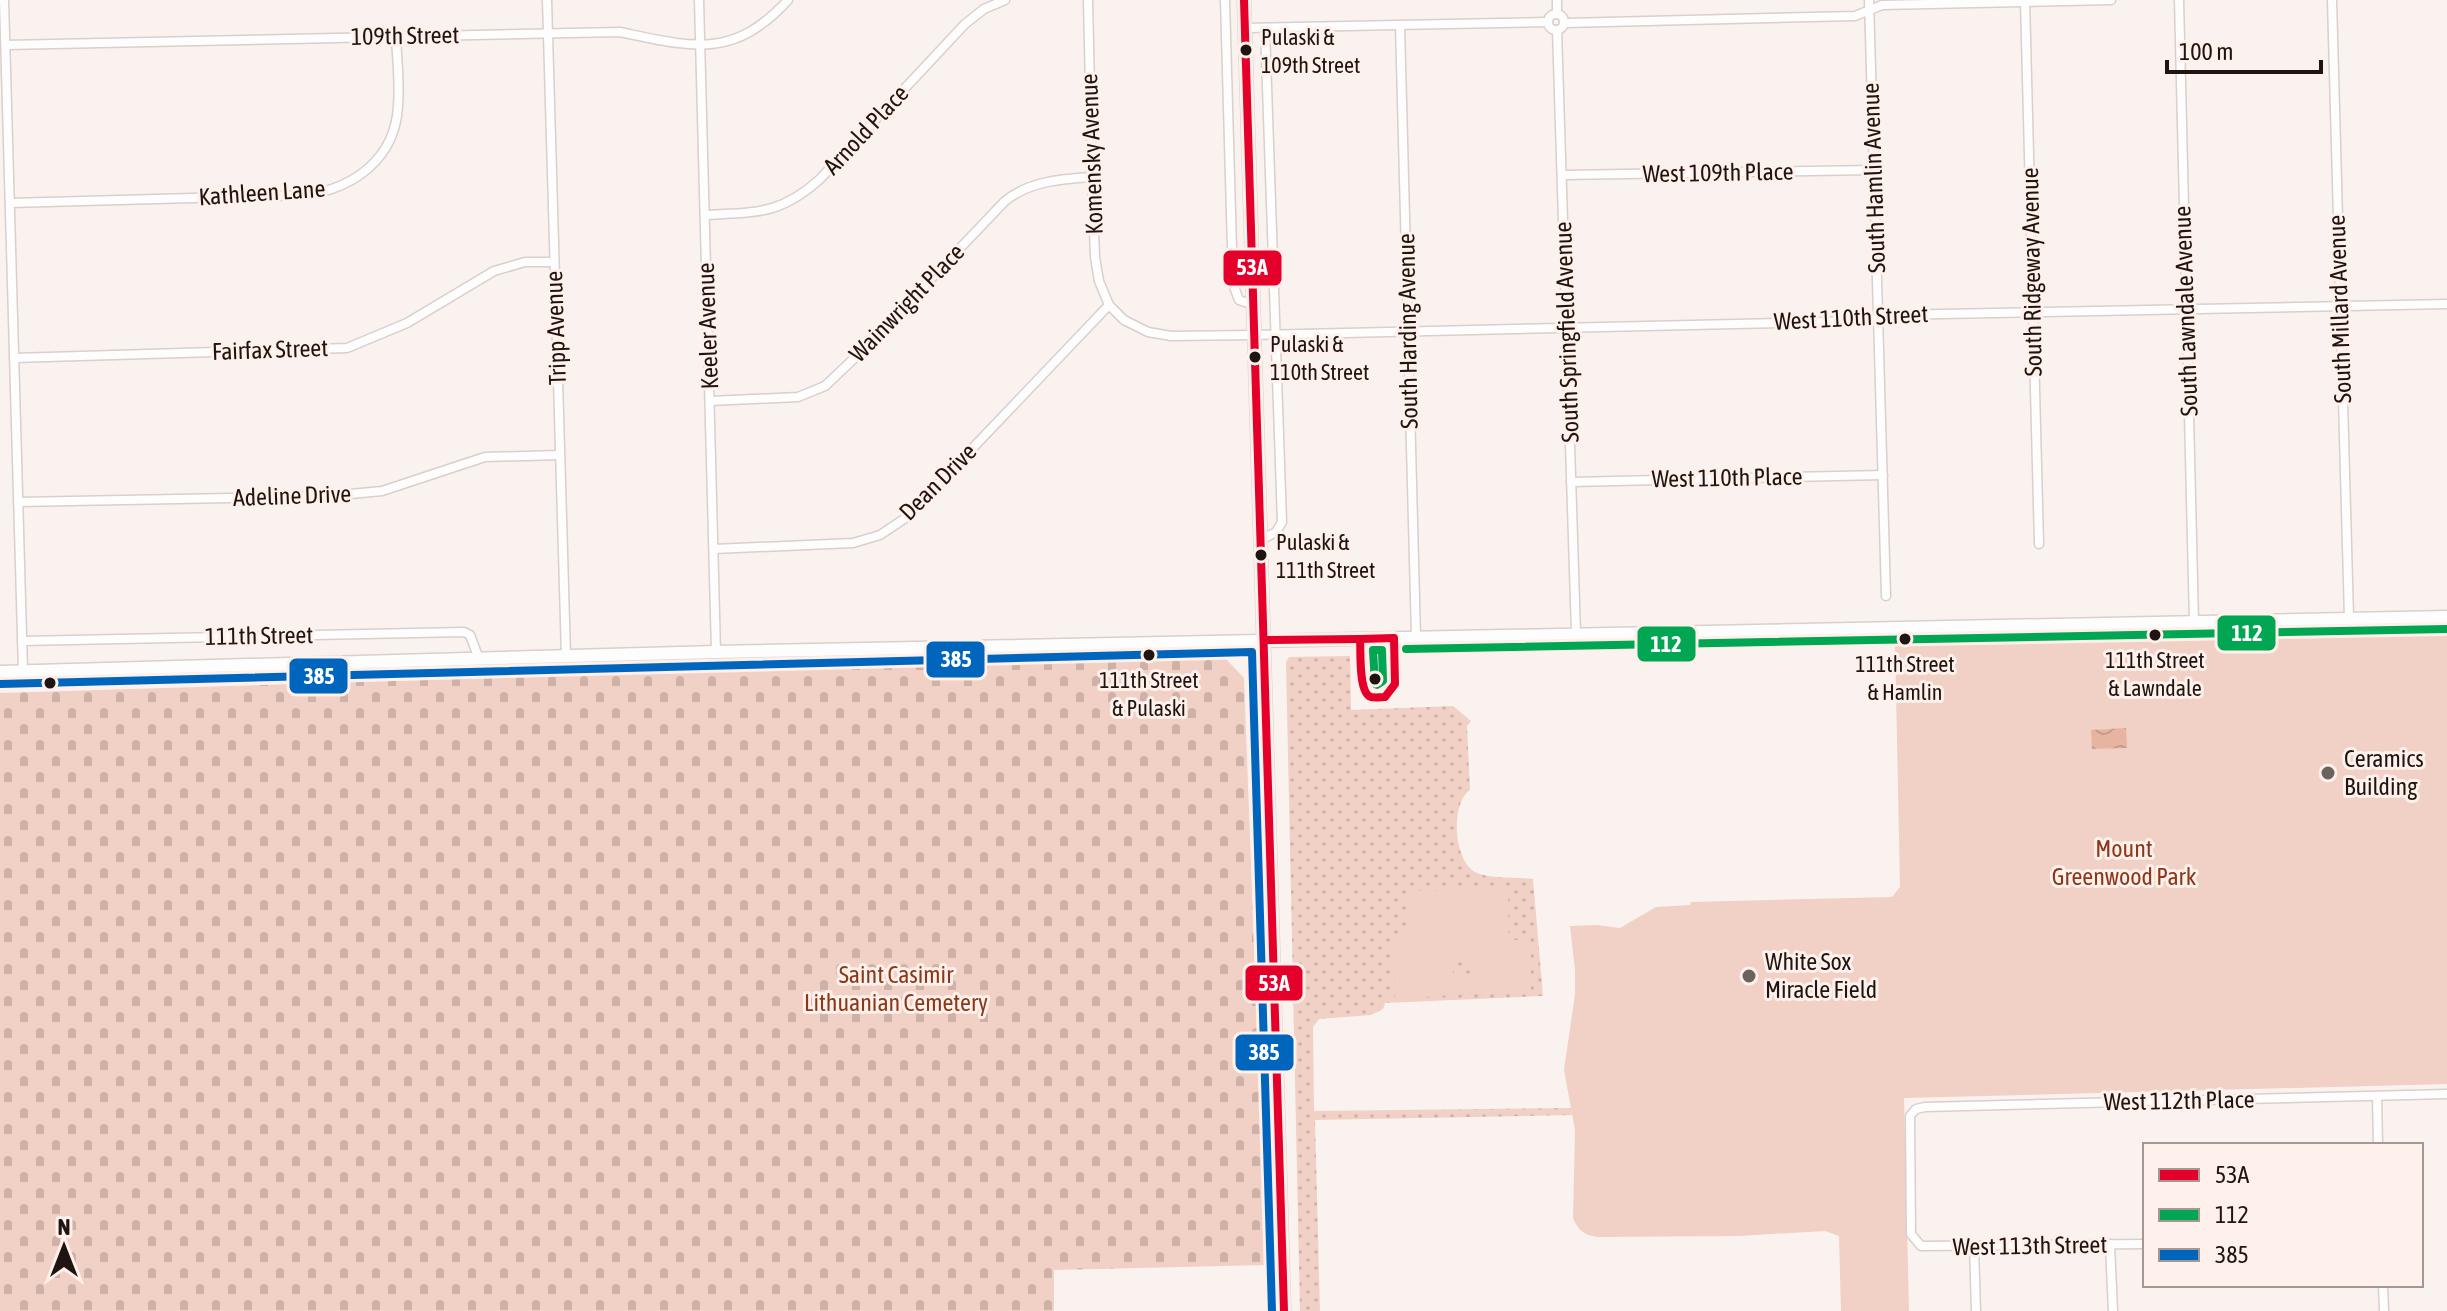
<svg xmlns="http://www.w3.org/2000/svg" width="2447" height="1311" font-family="'Asap Condensed',sans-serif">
  <defs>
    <pattern id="grass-dots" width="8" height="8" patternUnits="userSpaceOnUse" patternTransform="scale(2)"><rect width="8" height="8" fill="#f1d0c5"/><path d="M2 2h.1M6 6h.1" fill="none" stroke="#ceb2a8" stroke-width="1.8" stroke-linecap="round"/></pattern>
    <pattern id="cemetery-stones" width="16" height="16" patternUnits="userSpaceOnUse" patternTransform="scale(2)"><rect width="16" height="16" fill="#f1d0c5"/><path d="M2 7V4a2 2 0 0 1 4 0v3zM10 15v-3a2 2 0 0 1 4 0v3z" fill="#ceb2a8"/></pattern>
    <pattern id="water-waves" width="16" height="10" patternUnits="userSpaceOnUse" patternTransform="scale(2)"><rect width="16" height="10" fill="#e8b4a2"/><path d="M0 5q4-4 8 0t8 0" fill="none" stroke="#c79a8a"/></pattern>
  </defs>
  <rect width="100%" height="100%" fill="#faf2ef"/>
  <!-- grass -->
  <path fill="url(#grass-dots)" d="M1350 656 1351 710 1453 706 1471 721 1467 726 1470 790C1450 803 1453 863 1477 873 1492 879 1516 877 1533 879L1543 996 1385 1003 1383 1009 1371 1015 1319 1019 1313 1027 1314 1111 1571 1108 1572 1115 1315 1120 1320 1311H1300L1286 662 1289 657Z"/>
  <!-- cemetery -->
  <polygon fill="url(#cemetery-stones)" points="1226,659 1244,678 1266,1265 1054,1270 1054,1311 0,1311 0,693 1083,660"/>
  <!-- park -->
  <g fill="#f1d0c5" fill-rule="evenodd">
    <path d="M2447 631V1084L1904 1098 1909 1311H1841L1839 1236 1825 1231 1739 1236 1597 1237C1584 1235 1578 1230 1573 1218L1575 1130 1564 1070 1575 994V970L1570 926 1596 925 1620 928 1656 907 1690 905 1691 902 1892 897 1900 887 1895 642Z"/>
    <path d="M1508 889 1509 940H1531V990L1395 999 1393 936 1410 933 1409 891ZM1453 961H1470V976H1453Z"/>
  </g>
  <!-- water -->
  <polygon fill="url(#water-waves)" points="2126,728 2127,748 2092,749 2091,730"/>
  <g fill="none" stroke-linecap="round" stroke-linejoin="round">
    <!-- street casing -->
    <g stroke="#d9cfcb" stroke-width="11">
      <g id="street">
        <polyline points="4,0 23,671"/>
        <polyline points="547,0 566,656"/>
        <polyline points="699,0 716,652"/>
        <polyline points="1088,0 1092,177 1095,257 1099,281 1109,305 1124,320 1148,332 1171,336 1255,335 1864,321 1891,315 2447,304"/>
        <polyline points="1225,0 1233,284 1239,300 1254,305"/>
        <polyline points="1557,0 1557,14"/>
        <polyline points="1869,0 1886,596"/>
        <polyline points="2025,0 2039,544"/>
        <polyline points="2179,0 2194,622"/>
        <polyline points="2332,0 2349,618"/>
        <circle cx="1556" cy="22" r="8"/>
        <polyline points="1565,23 1855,16 1882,5 2111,0"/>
        <polyline points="1400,25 1416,637"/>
        <polyline points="1245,28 1548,22"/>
        <polyline points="1557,30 1576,634"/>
        <path d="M6 45 620 32C692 47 733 60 788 0"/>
        <polyline points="1563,175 1874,170"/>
        <path d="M10 203 306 195C354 188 395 159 398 106 400 83 397 59 396 37"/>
        <path d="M705 215C757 212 780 215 820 179L965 24 984 9 1005 0"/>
        <polyline points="14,358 347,348 407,323 494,271 525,262 554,262"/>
        <path d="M710 401 798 397 825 386 863 350 1005 201C1030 181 1061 179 1092 177"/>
        <polyline points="1571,482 1883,475"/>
        <polyline points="18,502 329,496 382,491 485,457 560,455"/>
        <polyline points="1261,540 1276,532 1282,522 1265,28"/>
        <polyline points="714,549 853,543 880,535 907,517 1109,305"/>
        <polyline points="22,641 464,632 470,635 479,659"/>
        <polyline points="2377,1096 2378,1145"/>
        <polyline points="2110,1244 2113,1311"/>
        <polyline points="2145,1244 1921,1246 1911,1234 1910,1116 1916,1109 1925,1107 2447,1094"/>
        <polyline points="1974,1247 1976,1311"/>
        <polyline points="2383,1285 2384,1311"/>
      </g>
    </g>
    <!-- secondary casing -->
    <g stroke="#d9cfcb" stroke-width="15">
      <g id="secondary">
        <polyline points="1244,0 1284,1311"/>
        <polyline points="0,672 716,652 2447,617"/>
      </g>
    </g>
    <!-- street -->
    <use href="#street" stroke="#fefdfd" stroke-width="8"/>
    <!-- secondary -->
    <use href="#secondary" stroke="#fefdfd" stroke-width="12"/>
    <!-- bus-1 casing -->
    <g stroke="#fef0eb" stroke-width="14">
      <g id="bus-1">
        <polyline points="1244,0 1284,1311"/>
        <path d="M1394 638 1395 684 1385 697C1380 697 1376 698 1371 697 1358 693 1361 651 1360 639Z"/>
        <polyline points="1264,640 1360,639"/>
      </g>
    </g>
    <!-- bus-2 casing -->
    <g stroke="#fef0eb" stroke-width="14">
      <g id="bus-2">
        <polyline points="1406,649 2447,629"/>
        <polygon points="1373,650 1382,650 1383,681 1377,685 1375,684"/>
      </g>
    </g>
    <!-- bus-3 casing -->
    <g stroke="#fef0eb" stroke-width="14">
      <polyline id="bus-3" points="0,684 1252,652 1272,1311"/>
    </g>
    <!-- bus-1 -->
    <use href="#bus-1" stroke="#e4002b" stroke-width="8"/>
    <!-- bus-2 -->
    <use href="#bus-2" stroke="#00a651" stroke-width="8"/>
    <!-- bus-3 -->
    <use href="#bus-3" stroke="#0065bd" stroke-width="8"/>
  </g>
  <!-- markers -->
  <g fill="#1f1410" stroke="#fef0eb" stroke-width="3">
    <circle cx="1246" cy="50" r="7"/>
    <circle cx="1255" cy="357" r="7"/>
    <circle cx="1261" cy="555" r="7"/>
    <circle cx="2155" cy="635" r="7"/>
    <circle cx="1905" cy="639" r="7"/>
    <circle cx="1149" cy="655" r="7"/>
    <circle cx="1375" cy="679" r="7"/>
    <circle cx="50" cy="683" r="7"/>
  </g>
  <g fill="#6c625e" stroke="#fef0eb" stroke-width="3">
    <circle cx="2328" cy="773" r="8"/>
    <circle cx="1749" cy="976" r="8"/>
  </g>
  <g text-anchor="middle" stroke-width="6" stroke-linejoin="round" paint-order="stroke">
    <!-- bus labels -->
    <g font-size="22" fill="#1f1410" stroke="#fef0eb" text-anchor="start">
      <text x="1261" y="45">Pulaski &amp;<tspan x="1261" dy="28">109th Street</tspan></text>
      <text x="1270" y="352">Pulaski &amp;<tspan x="1270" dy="28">110th Street</tspan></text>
      <text x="1276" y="550">Pulaski &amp;<tspan x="1276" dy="28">111th Street</tspan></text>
      <text x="2155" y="668" text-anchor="middle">111th Street<tspan x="2155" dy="28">&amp; Lawndale</tspan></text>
      <text x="1905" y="672" text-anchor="middle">111th Street<tspan x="1905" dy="28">&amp; Hamlin</tspan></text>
      <text x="1149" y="688" text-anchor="middle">111th Street<tspan x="1149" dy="28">&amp; Pulaski</tspan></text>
    </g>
    <!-- street labels -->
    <g font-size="24" fill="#1f1410" stroke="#fef0eb">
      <text transform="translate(405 36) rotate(-1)" y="8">109th Street</text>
      <text transform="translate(866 130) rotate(-47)" y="8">Arnold Place</text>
      <text transform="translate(1092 154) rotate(-92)" y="8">Komensky Avenue</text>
      <text transform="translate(1718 173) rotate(-1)" y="8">West 109th Place</text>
      <text transform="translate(1874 178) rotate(-92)" y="8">South Hamlin Avenue</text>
      <text transform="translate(262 193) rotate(-4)" y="8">Kathleen Lane</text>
      <text transform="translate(2032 272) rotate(-91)" y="8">South Ridgeway Avenue</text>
      <text transform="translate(907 303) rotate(-46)" y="8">Wainwright Place</text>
      <text transform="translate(2340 309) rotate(-92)" y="8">South Millard Avenue</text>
      <text transform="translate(2186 311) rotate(-92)" y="8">South Lawndale Avenue</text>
      <text transform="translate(1851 318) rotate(-3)" y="8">West 110th Street</text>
      <text transform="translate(708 326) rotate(-92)" y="8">Keeler Avenue</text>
      <text transform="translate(556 328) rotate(-92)" y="8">Tripp Avenue</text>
      <text transform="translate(1408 331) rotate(-91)" y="8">South Harding Avenue</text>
      <text transform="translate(1567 332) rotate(-92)" y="8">South Springfield Avenue</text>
      <text transform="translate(270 350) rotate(-2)" y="8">Fairfax Street</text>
      <text transform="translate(1727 478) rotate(-1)" y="8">West 110th Place</text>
      <text transform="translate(938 482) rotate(-45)" y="8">Dean Drive</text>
      <text transform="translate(292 496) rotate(-2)" y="8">Adeline Drive</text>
      <text transform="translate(259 636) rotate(-1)" y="8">111th Street</text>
      <text transform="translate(2179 1101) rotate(-1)" y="8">West 112th Place</text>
      <text transform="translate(2030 1246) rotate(-1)" y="8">West 113th Street</text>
    </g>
    <!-- poi labels -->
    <g font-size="24" fill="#1f1410" stroke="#fef0eb" text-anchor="start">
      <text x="2344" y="767">Ceramics<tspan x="2344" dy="28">Building</tspan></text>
      <text x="1765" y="970">White Sox<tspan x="1765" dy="28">Miracle Field</tspan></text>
    </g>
    <!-- park labels -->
    <g font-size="24" fill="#8c3818" stroke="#fef0eb">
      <text x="2124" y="857">Mount<tspan x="2124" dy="28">Greenwood Park</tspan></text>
      <text x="896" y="983">Saint Casimir<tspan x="896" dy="28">Lithuanian Cemetery</tspan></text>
    </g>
  </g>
  <g stroke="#fef0eb" stroke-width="3">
    <rect x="1222" y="249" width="61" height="38" rx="8" fill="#e4002b"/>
    <rect x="2216" y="614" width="61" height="38" rx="8" fill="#00a651"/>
    <rect x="1636" y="625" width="61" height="38" rx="8" fill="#00a651"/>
    <rect x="925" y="640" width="61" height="39" rx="8" fill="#0065bd"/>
    <rect x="288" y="657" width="61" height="38" rx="8" fill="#0065bd"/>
    <rect x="1244" y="964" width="60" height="38" rx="8" fill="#e4002b"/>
    <rect x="1234" y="1033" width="61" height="39" rx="8" fill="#0065bd"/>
  </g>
  <g font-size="22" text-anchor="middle" font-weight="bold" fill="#fff">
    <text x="1252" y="275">53A</text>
    <text x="2247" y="641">112</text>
    <text x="1666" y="652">112</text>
    <text x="956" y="667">385</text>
    <text x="319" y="684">385</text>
    <text x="1274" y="991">53A</text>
    <text x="1264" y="1060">385</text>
  </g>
  <!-- legend -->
  <rect x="2143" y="1143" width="280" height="144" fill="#fef0eb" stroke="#a59893" stroke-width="2"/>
  <rect x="2159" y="1169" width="40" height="12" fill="#e4002b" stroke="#a59893" stroke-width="2"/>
  <text x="2215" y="1183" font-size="24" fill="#1f1410">53A</text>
  <rect x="2159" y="1209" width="40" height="12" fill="#00a651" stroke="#a59893" stroke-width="2"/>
  <text x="2215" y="1223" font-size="24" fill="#1f1410">112</text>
  <rect x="2159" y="1249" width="40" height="12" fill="#0065bd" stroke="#a59893" stroke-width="2"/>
  <text x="2215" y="1263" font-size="24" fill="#1f1410">385</text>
  <!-- north arrow -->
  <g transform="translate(64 1247)" stroke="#fef0eb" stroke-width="6" paint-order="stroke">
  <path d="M0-6L14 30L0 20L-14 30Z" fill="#1f1410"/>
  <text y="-12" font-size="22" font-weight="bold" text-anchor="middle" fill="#1f1410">N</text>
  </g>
  <!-- scale -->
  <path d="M2167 60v12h154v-12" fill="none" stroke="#1f1410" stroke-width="4"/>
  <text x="2179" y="60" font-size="24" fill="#1f1410" stroke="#fef0eb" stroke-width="6" paint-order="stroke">100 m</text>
</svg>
